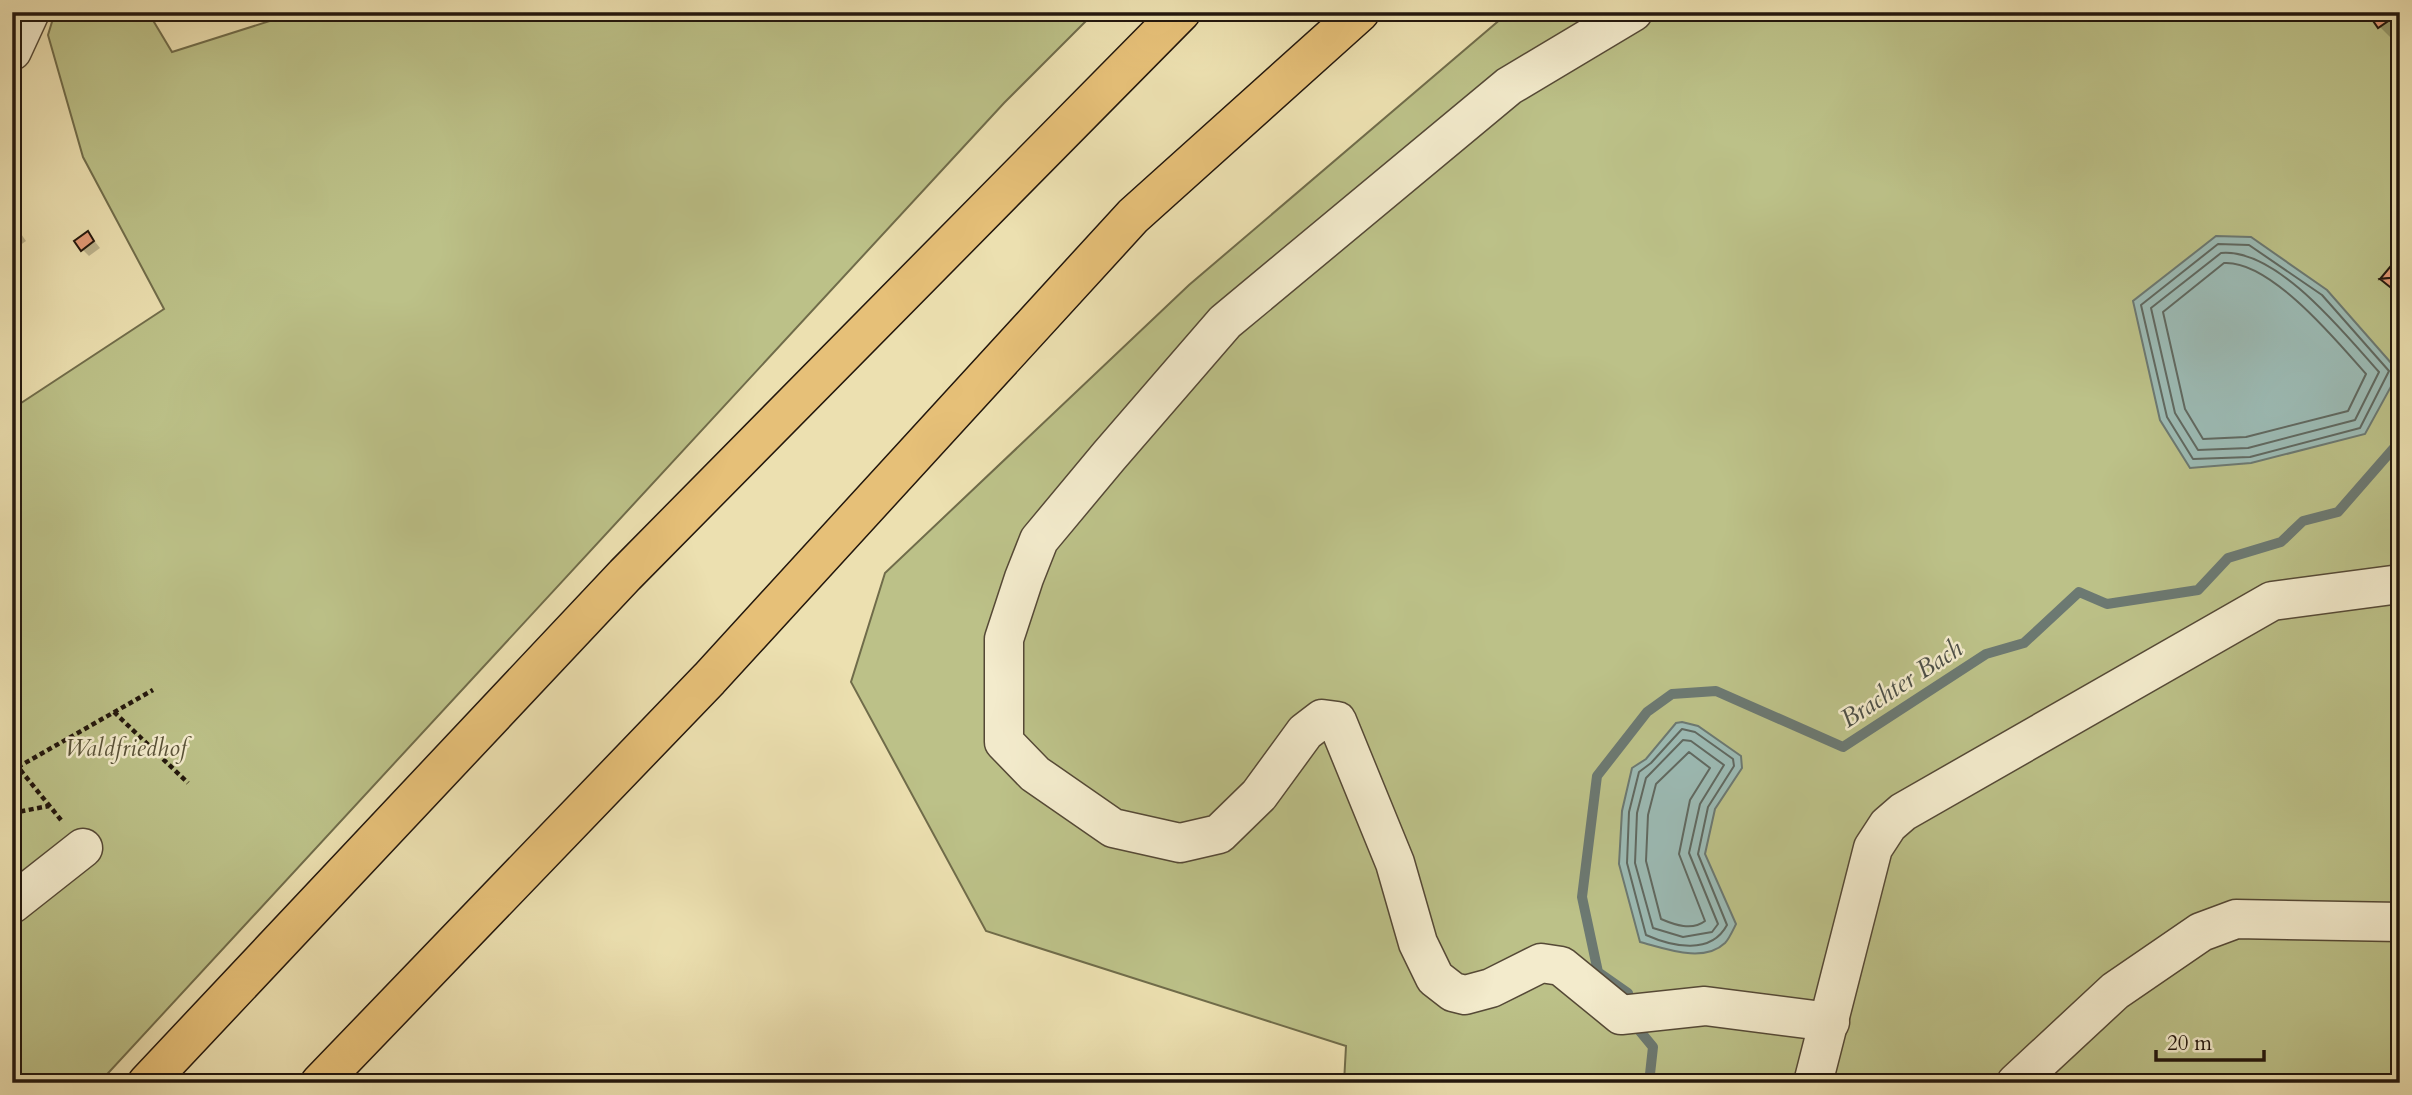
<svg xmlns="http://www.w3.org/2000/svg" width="2412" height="1095" font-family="Cardo,serif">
  <rect width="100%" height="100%" fill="#ece0b0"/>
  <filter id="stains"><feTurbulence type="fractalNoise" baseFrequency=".00286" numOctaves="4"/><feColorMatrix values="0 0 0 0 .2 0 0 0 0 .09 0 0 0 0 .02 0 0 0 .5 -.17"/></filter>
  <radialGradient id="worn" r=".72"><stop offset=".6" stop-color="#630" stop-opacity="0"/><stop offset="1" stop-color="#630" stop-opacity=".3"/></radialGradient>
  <!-- green -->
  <g fill="#bcc188" stroke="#706c4a" stroke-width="2">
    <polygon points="55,12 148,12 172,52 298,12 1095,12 1004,103 99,1083 12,1083 12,409 164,309 83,157 48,35"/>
    <polygon points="1509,12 2400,12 2400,1083 1344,1083 1346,1046 986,931 851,682 885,573 1189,285"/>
  </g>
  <!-- water -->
  <g fill="#9cbbb5" stroke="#6c7972" stroke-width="2">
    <polygon points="2216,236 2251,237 2327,290 2399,372 2365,434 2251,463 2190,468 2160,420 2133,301"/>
    <path d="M1682 722 1698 726 1741 756 1742 768 1715 809 1705 854 1736 924C1733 930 1729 939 1725 943 1703 964 1664 948 1640 942L1619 864 1622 811 1632 768 1646 759 1676 723Z"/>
  </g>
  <!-- shadow -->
  <g fill="#0003">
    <polygon points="2400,12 2400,47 2380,27"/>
    <polygon points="12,221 26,241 12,251"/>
    <polygon points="88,233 100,248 89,256 82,249"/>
  </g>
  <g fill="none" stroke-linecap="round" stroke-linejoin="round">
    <!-- shore -->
    <g stroke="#606961" stroke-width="2">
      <polygon points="2218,244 2249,245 2322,295 2389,371 2360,428 2250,457 2193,459 2167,417 2141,305"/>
      <path d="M2221 253C2277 248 2344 333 2379 372L2355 420 2248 448 2198 450 2175 413 2151 308Z"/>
      <path d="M2224 263C2270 260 2337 341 2366 374L2348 411 2246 437 2203 439 2185 409 2163 312Z"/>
      <path d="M1682 729 1695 732 1733 759 1734 766 1708 807 1698 854 1727 925C1711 955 1673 947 1646 935L1627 863 1629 812 1639 772 1651 763Z"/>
      <polygon points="1683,740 1691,741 1724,765 1700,804 1689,853 1718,924 1712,932 1683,937 1653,928 1635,863 1637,813 1646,778"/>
      <path d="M1689 752 1710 768 1690 800 1679 854 1705 921C1692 931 1675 925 1661 919L1646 861 1648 815 1656 784Z"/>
    </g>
    <!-- stream -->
    <g stroke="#6c7972" stroke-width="10">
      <polyline points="1632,1006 1628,993 1598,972 1582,897 1597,776 1647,712 1672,694 1716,691 1843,747 1986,654 2024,643 2079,592 2107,604 2198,590 2228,558 2281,542 2303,521 2338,512 2400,441"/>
      <polyline points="1636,1021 1639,1030 1653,1047 1649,1083"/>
    </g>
  </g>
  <!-- building -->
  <g fill="#e59b77" stroke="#23170d" stroke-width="2">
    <polygon points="2367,12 2400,12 2400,13 2378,28"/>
    <polygon points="88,231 94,241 81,251 74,241"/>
    <polygon points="2400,255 2400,277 2380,279"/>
    <polygon points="2400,277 2400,295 2380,279"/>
  </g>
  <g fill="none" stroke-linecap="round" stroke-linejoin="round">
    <!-- minor casing -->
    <g stroke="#554936" stroke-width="41">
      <g id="minor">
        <polyline points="1633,12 1509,86 1225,322 1109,456 1039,540 1024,578 1004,639 1004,742 1035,774 1113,828 1180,843 1219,834 1259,795 1305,732 1322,719 1337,721 1395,863 1418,943 1435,978 1453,992 1465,995 1491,988 1541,963 1561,966 1621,1015 1705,1006 1830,1022"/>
        <polyline points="12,51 30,12"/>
        <polyline points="12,904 83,848"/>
        <polyline points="1813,1083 1873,848 1888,825 1903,812 2272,601 2400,584"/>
        <polyline points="2016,1083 2115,991 2201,932 2236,919 2400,922"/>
      </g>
    </g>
    <!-- highway casing -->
    <g stroke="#23170d" stroke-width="41">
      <g id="highway">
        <polyline points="147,1083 625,575 1181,12"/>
        <polyline points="320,1083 709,679 1133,216 1360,12"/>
      </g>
    </g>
    <!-- path -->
    <g stroke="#23170d" stroke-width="4.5" stroke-dasharray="5 3.5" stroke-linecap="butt">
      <polyline points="114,712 188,783"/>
      <polyline points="12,813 49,806"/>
      <polyline points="61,820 18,767 153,690"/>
    </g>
    <!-- minor -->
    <use href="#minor" stroke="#f3ebcc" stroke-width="38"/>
    <!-- highway -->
    <use href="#highway" stroke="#e6c078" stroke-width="38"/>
  </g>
  <g text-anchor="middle" stroke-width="5" stroke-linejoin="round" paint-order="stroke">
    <!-- park labels -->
    <g font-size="24" font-style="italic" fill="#595238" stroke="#f3ebcc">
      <text x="126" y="756">Waldfriedhof</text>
    </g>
    <!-- water labels -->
    <g font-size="26" font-style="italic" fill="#4d5048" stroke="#f3ebcc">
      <text transform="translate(1901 683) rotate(-33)" y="9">Brachter Bach</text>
    </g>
  </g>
  <!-- margin -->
  <rect width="2412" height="1095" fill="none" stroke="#ece0b0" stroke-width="42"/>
  <rect x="14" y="14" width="2384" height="1067" fill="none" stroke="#23170d" stroke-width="3.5"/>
  <rect x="21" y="21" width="2370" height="1053" fill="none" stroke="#23170d" stroke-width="2"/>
  <!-- scale -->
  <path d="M2156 1050v10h108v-10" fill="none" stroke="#23170d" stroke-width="3.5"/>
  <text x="2167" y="1050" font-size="21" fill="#23170d" stroke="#f3ebcc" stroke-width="5" paint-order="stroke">20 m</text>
  <rect width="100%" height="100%" filter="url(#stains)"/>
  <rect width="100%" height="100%" fill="url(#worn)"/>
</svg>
